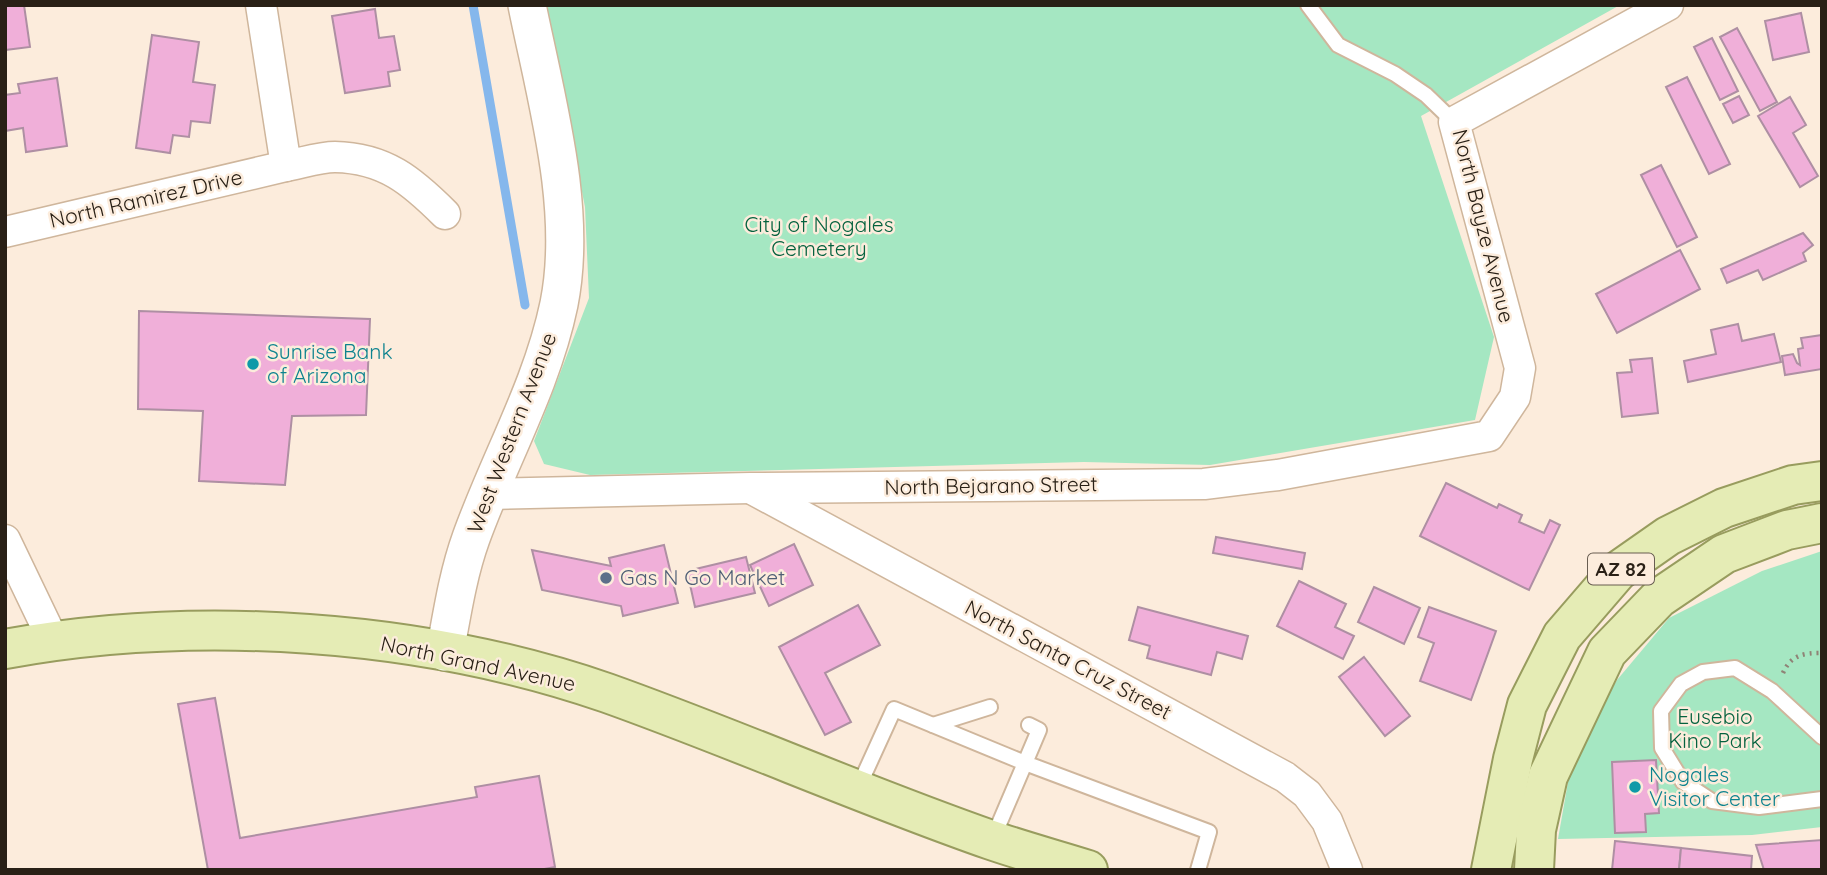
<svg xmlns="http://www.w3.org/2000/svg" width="1827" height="875" font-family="Quicksand,sans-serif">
  <rect width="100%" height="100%" fill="#fcecdc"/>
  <!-- green -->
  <g fill="#a5e7c2">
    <polygon points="545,5 1620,5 1421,116 1494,337 1475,420 1210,465 1084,462 590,475 544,464 534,441 589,298 585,207"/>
    <polygon points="1822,551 1822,827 1752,835 1558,839 1568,782 1587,732 1617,680 1669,618 1762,571"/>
  </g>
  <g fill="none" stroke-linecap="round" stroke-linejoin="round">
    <!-- stream -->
    <polyline stroke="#85b7ec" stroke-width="9" points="473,5 525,305"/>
  </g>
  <!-- building -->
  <g fill="#f0afd9" stroke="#ae8fa3" stroke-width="2">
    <polygon points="5,5 24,5 30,47 5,50"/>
    <polygon points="375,9 379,38 394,36 400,70 388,72 390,86 345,93 332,16"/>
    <polygon points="1801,13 1809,52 1773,60 1765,21"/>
    <polygon points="1737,28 1777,102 1760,111 1720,37"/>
    <polygon points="152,35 199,42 193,82 215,85 210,123 191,121 189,137 173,135 170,153 136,148"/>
    <polygon points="1712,38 1738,91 1720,100 1694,47"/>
    <polygon points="1687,77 1730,164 1709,174 1666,87"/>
    <polygon points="57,78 67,146 26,152 23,128 5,131 5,95 20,93 18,84"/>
    <polygon points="1739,96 1749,115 1733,123 1723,104"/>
    <polygon points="1790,97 1806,125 1793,133 1818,176 1800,187 1758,116"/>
    <polygon points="1661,165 1697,237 1677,247 1641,175"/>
    <polygon points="1803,233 1813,245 1803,253 1806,261 1763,280 1758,270 1727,283 1721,269"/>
    <polygon points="1680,250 1700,289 1617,333 1596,294"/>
    <polygon points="139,311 370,319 366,415 292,416 285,485 199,481 203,411 138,409"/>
    <polygon points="1738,324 1742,341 1774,334 1781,362 1688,382 1684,361 1716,354 1711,330"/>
    <polygon points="1822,335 1822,369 1785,375 1782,356 1793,354 1797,363 1800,365 1798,349 1803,348 1801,338"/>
    <polygon points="1652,358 1658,413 1622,417 1617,373 1632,372 1630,360"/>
    <polygon points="1446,483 1497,508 1499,504 1522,515 1519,522 1544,533 1550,520 1560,525 1529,590 1420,536"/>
    <polygon points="1216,537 1305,553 1302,569 1213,553"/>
    <polygon points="794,544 813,585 769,606 750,565"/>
    <polygon points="664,545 678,603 623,616 621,606 542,590 532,550 611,566 609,558"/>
    <polygon points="746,557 755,593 695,607 687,571"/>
    <polygon points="1299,581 1346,604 1335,627 1354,636 1343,659 1277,626"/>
    <polygon points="1374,587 1420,608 1404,644 1358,622"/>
    <polygon points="858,605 880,645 825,673 851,722 825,735 779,647"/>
    <polygon points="1138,607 1248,636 1242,659 1217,652 1211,675 1147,658 1150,646 1129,640"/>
    <polygon points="1429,607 1496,631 1471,700 1420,681 1434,643 1418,637"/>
    <polygon points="1364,657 1410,716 1385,736 1339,677"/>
    <polygon points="215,698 240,838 477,797 475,787 539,776 555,867 539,870 208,870 178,704"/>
    <polygon points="1656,760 1659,813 1645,814 1646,832 1615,833 1612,762"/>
    <polygon points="1822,840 1822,870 1764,870 1756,845"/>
    <polygon points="1615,841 1681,848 1679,870 1612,870"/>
    <polygon points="1681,848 1752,856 1751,870 1679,870"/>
  </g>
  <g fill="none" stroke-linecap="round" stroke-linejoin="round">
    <!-- service casing -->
    <g stroke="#cfb69c" stroke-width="18">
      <g id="service">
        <polyline points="1308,5 1338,45 1395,74 1426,95 1454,122"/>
        <polyline points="933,725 990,707"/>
        <polyline points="1029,725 1039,730 1025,763 1209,832 1198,870"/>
        <polyline points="1822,737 1772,691 1735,668 1703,672 1681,684 1661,711 1662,748 1683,782 1712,801 1759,807 1822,799"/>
        <polyline points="858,788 894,709 1025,763 993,838"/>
      </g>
    </g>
    <!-- minor casing -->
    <g stroke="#cfb69c" stroke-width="33">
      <g id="minor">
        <path d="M261 5 286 166C302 163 320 157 335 157 385 158 412 181 445 214"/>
        <polyline points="5,232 286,166"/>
        <polyline points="754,490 1285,777 1307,794 1327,821 1347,870"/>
        <polyline points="489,494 750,488 1204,484 1278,475 1489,436 1515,397 1520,368 1454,122 1668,5"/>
        <polyline points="5,540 53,640"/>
      </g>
    </g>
    <!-- tertiary casing -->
    <g stroke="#cfb69c" stroke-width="40">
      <path id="tertiary" d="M445 652C452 614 458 574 471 538 499 460 542 386 559 304 578 209 546 99 527 5"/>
    </g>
    <!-- primary casing -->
    <g stroke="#989c5e" stroke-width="42">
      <g id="primary">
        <path d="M5 649C197 614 422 629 607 693 736 739 862 795 991 840 1023 851 1056 860 1088 870"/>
        <polyline points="1491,870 1513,759 1527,705 1562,636 1618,571 1668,536 1724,508 1793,485 1822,481"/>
        <polyline points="1534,870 1536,830 1548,776 1607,652 1659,598 1724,554 1787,530 1822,523"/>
      </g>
    </g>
    <!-- path -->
    <path stroke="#8f8376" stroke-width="4.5" stroke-dasharray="2 5" stroke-linecap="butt" d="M1783 673C1791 655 1803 653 1822 653"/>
    <!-- service -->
    <use href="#service" stroke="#fff" stroke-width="14"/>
    <!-- minor -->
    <use href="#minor" stroke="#fff" stroke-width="30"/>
    <!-- tertiary -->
    <use href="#tertiary" stroke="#fff" stroke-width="37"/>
    <!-- primary -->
    <use href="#primary" stroke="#e5ecb5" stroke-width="38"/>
  </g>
  <!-- markers -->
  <g fill="#0f9aa8" stroke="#fcecdc" stroke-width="2.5">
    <circle cx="253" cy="364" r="7"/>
    <circle cx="1635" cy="787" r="7"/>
  </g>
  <circle fill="#5c6f8a" stroke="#fcecdc" stroke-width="2.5" cx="606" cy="578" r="7"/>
  <g text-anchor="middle" stroke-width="5" stroke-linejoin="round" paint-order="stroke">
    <!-- shield labels -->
    <rect fill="#fcecdc" stroke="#685d51" stroke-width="2" x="1588" y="553.5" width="66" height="31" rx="5"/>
    <g font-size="19" font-weight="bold" fill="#292016">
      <text x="1621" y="576">AZ 82</text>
    </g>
    <!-- street labels -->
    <g font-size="21" fill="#292016" stroke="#fcecdc">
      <text transform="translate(146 199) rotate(-13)" y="7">North Ramirez Drive</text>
      <text transform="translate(1483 226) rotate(76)" y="7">North Bayze Avenue</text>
      <text transform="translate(512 433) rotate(-69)" y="7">West Western Avenue</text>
      <text transform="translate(991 486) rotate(-1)" y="7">North Bejarano Street</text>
      <text transform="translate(1068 660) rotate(28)" y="7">North Santa Cruz Street</text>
      <text transform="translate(478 664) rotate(12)" y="7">North Grand Avenue</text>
    </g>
    <!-- park labels -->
    <g font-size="21" fill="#04623e" stroke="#fcecdc">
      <text x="819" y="232">City of Nogales<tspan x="819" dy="24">Cemetery</tspan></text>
      <text x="1715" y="724">Eusebio<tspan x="1715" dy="24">Kino Park</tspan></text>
    </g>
    <!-- culture labels -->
    <g font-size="21" fill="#0d838f" stroke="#fcecdc" text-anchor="start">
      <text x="267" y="359">Sunrise Bank<tspan x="267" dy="24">of Arizona</tspan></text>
      <text x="1649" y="782">Nogales<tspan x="1649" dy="24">Visitor Center</tspan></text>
    </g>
    <!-- service labels -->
    <g font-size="21" fill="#4e5e75" stroke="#fcecdc" text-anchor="start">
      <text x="620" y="585">Gas N Go Market</text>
    </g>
  </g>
  <!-- border -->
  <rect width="1827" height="875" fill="none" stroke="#292016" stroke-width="14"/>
</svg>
